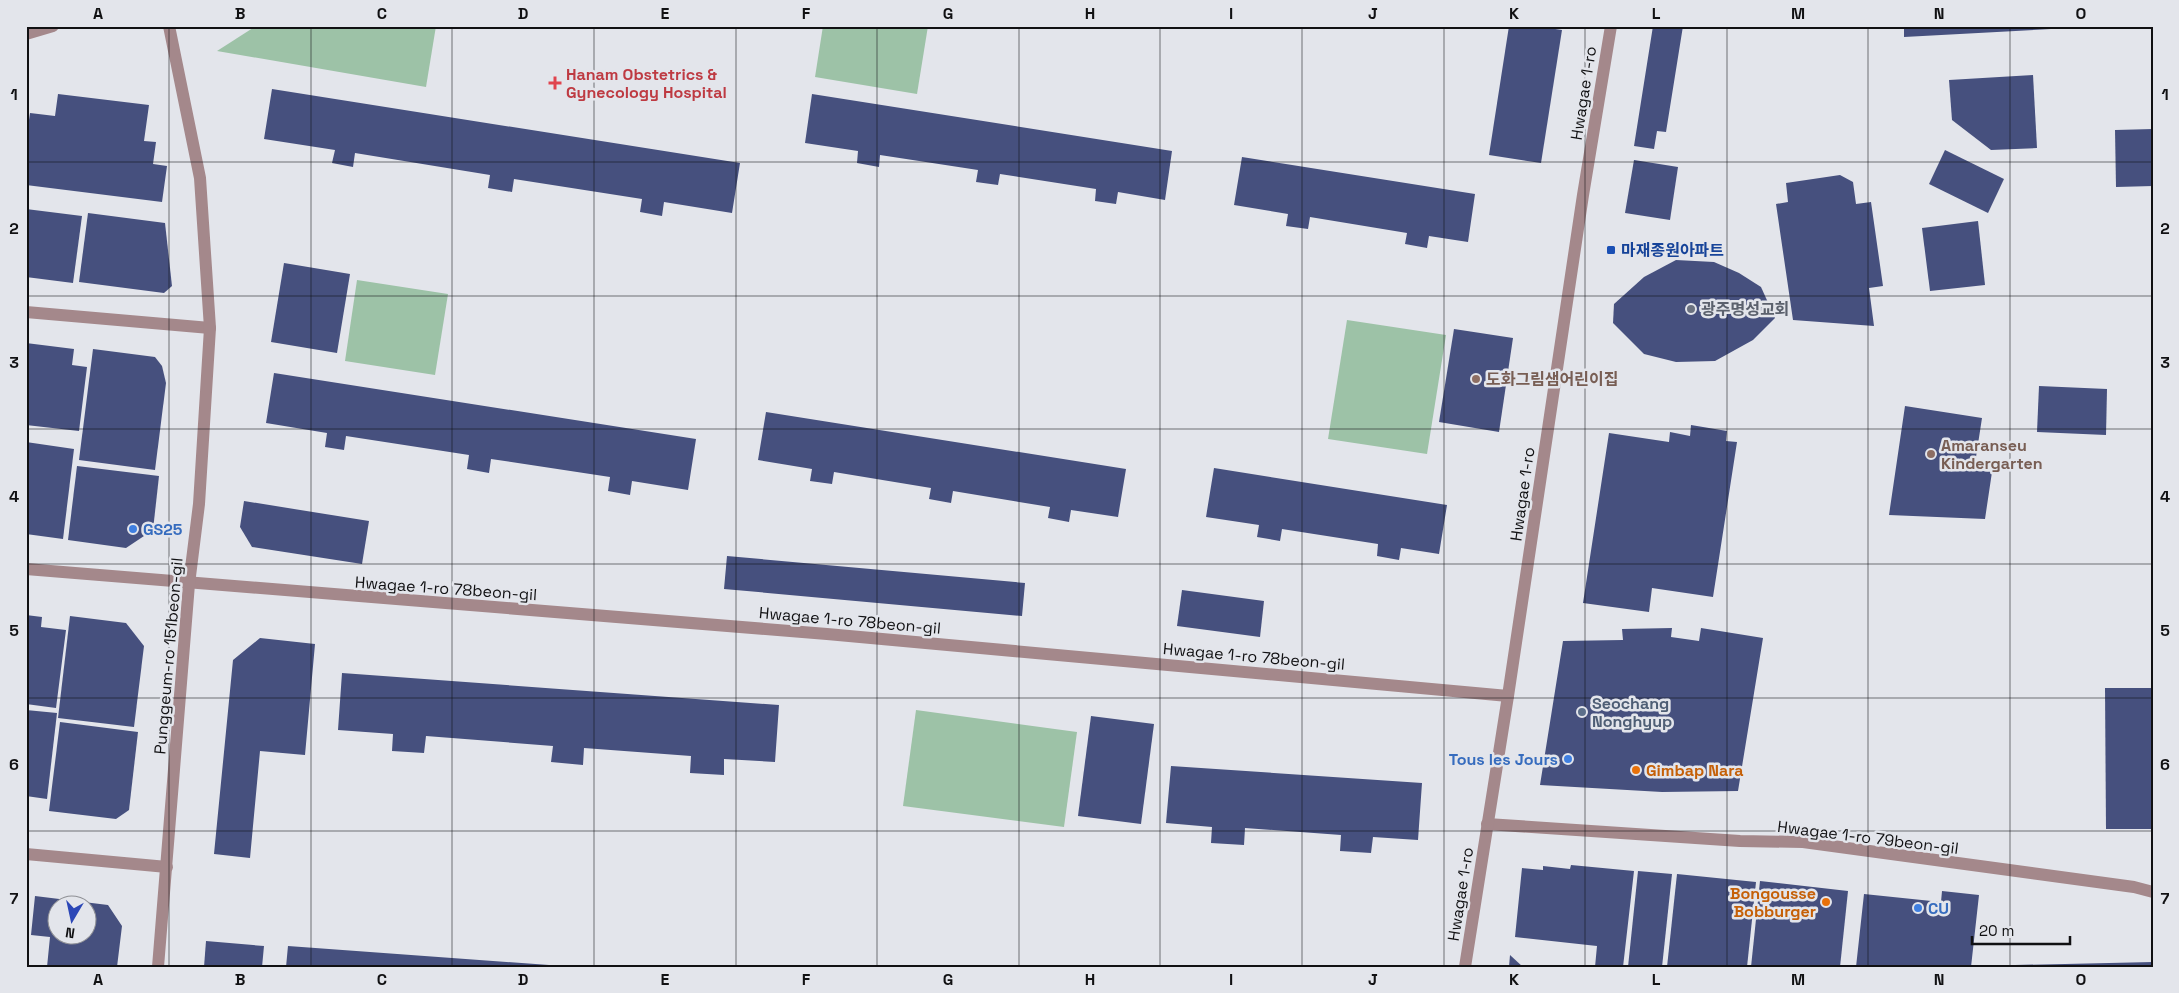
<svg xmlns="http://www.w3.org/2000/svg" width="2179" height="993" font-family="'Space Grotesk','Noto Sans KR',sans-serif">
  <rect width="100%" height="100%" fill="#e3e5eb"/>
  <!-- green -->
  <g fill="#9dc2a7">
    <polygon points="256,26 436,26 426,87 217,51"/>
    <polygon points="823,26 928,26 917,94 815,77"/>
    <polygon points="357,280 448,294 435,375 345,361"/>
    <polygon points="1347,320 1446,335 1427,454 1328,439"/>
    <polygon points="916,710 1077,732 1064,827 903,806"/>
  </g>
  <!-- building -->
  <g fill="#46507e" fill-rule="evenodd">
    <polygon points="1509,26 1535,26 1562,30 1541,163 1489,155"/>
    <polygon points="1653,26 1683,26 1666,132 1657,131 1654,149 1634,146"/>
    <polygon points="1904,26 2070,26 2070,28 1904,37"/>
    <polygon points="2033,75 2037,148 1991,150 1952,120 1949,80"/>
    <polygon points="272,89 740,163 732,213 664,202 662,216 640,212 642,199 514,179 512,192 488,188 490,175 355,153 353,167 332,163 335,150 264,139"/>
    <polygon points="58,94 149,105 144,141 156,142 153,164 167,166 162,202 26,185 26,119 29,120 30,113 55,116"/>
    <polygon points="812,94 1172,151 1165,200 1118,192 1116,204 1095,201 1096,189 1000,174 998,185 976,182 978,170 880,155 879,167 857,163 858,151 805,143"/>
    <polygon points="2153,129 2153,186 2116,187 2115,130"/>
    <polygon points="1945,150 2004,179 1988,213 1929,184"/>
    <polygon points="1242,157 1475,194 1468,242 1429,236 1427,248 1405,244 1407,233 1310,217 1308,229 1286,226 1288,214 1234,205"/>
    <polygon points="1634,160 1678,167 1670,220 1625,213"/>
    <polygon points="1840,175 1853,182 1856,204 1871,202 1883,286 1869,288 1874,326 1793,320 1776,204 1788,202 1786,183"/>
    <polygon points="26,209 82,216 73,283 26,277"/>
    <polygon points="88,213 165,223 172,286 164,293 79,282"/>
    <polygon points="1978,221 1985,285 1930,291 1922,228"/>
    <polygon points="1676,260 1714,262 1739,273 1761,287 1775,318 1753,340 1715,361 1676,362 1644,354 1613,323 1614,304 1644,277"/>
    <polygon points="284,263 350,274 337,353 271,342"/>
    <polygon points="1454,329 1513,338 1499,432 1439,422"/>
    <polygon points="26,343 74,349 72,365 87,367 79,431 26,425"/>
    <polygon points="93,349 155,357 162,366 166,383 155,470 79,460"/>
    <polygon points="274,373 696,439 688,490 632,481 630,495 608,491 610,477 491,459 489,473 467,469 469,455 346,436 344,450 325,447 327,433 266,423"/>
    <polygon points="2039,386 2107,389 2106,435 2037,432"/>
    <polygon points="1905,406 1982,418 1974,470 1992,472 1985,519 1889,515"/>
    <polygon points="766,412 1126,469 1118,517 1071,510 1069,522 1048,518 1050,507 953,491 951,503 929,499 931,488 834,472 832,484 810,481 812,469 758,460"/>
    <polygon points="1691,425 1727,431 1726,441 1737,442 1713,597 1652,588 1649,612 1583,603 1609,433 1669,442 1670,432 1690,436"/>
    <polygon points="26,442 74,449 63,539 26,534"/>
    <polygon points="77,466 159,476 153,530 126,548 68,540"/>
    <polygon points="1214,468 1447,505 1439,554 1401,548 1399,560 1377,556 1378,544 1282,529 1280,541 1257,537 1259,525 1206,517"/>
    <polygon points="244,501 369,521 362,564 252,547 240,527"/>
    <polygon points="727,556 1025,583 1022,616 724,589"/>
    <polygon points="1182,590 1264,601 1260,637 1177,626"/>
    <polygon points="26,615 42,617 41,627 66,630 56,708 26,704"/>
    <polygon points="70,616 126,623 144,646 134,727 58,718"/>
    <polygon points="1672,628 1671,637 1699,641 1701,628 1763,638 1738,791 1662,792 1540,785 1563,641 1623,640 1622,629"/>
    <polygon points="260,638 315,644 305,755 260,751 250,858 214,854 233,660"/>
    <polygon points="342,673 779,705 775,762 724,759 724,775 690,773 691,756 584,748 583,765 551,762 553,746 426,736 424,753 392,751 393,734 338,730"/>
    <polygon points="2105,688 2153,688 2153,829 2106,829"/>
    <polygon points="26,710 57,713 47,799 26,796"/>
    <polygon points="1091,716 1154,724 1141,824 1078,816"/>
    <polygon points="60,722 138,732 129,810 116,819 49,811"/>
    <polygon points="1171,766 1422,783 1418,840 1373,837 1371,853 1340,851 1341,835 1245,828 1244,845 1211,843 1212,827 1166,823"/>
    <polygon points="1571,865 1634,871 1623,967 1595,967 1597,946 1515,937 1522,868 1543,870 1543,866 1570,869"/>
    <polygon points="1638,871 1672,874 1662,967 1628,967"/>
    <polygon points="1677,874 1756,882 1747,967 1667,967"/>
    <polygon points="1760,881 1848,891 1840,967 1751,967"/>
    <polygon points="1942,891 1979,895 1971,967 1856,967 1864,894 1941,902"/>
    <path d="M35 896 108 905 122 926 117 967H47L50 937 31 935ZM58 906H88V936H58Z"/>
    <polygon points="206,941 264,946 262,967 204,967"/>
    <polygon points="288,946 549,965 549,967 286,967"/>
    <polygon points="1510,955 1523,967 1509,967"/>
    <polygon points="2153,962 2153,967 2015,967 2015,965"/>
  </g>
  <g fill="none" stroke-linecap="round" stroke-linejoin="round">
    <!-- minor -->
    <g stroke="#a4888b" stroke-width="12">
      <polyline points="26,34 53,26"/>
      <polyline points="26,312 210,328"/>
      <polyline points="26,569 827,634 1508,696"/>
      <polyline points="1487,824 1740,841 1803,842 2134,887 2153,892"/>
      <polyline points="26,854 167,867"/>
      <polyline points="158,967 189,584 199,504 210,328 200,178 169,26"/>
      <polyline points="1465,967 1508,696 1583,195 1611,26"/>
    </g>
  </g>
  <!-- grid -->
  <path fill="none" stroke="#111113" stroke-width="1" stroke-opacity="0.55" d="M169 26V967M311 26V967M452 26V967M594 26V967M736 26V967M877 26V967M1019 26V967M1160 26V967M1302 26V967M1444 26V967M1585 26V967M1727 26V967M1868 26V967M2010 26V967M26 162H2153M26 296H2153M26 429H2153M26 564H2153M26 698H2153M26 831H2153"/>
  <!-- markers -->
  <path fill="#e0444e" stroke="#e3e5eb" stroke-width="2" d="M552.5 75.5h5v5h5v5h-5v5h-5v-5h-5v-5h5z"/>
  <rect fill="#1a4fb4" stroke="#e3e5eb" stroke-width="2" x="1606" y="245" width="10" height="10" rx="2.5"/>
  <circle fill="#6b7280" stroke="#e3e5eb" stroke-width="2" cx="1691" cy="309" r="5"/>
  <g fill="#8d6e63" stroke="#e3e5eb" stroke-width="2">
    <circle cx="1476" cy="379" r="5"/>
    <circle cx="1931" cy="454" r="5"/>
  </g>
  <g fill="#3f7fe0" stroke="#e3e5eb" stroke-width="2">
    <circle cx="133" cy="529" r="5"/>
    <circle cx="1568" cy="759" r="5"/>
    <circle cx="1918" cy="908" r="5"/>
  </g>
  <circle fill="#5c6f8a" stroke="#e3e5eb" stroke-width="2" cx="1582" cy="712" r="5"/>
  <g fill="#e8710a" stroke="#e3e5eb" stroke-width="2">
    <circle cx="1636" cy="770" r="5"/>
    <circle cx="1826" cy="902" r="5"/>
  </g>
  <g text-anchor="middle" stroke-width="5" stroke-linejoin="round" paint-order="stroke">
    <!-- health labels -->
    <g font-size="16" font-weight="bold" fill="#be3a42" stroke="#e3e5eb" text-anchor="start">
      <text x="566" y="80">Hanam Obstetrics &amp;<tspan x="566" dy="18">Gynecology Hospital</tspan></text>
    </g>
    <!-- street labels -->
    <g font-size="16" fill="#111113" stroke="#e3e5eb">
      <text transform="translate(1583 93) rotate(-81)" y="6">Hwagae 1-ro</text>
      <text transform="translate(1522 494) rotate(-82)" y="6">Hwagae 1-ro</text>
      <text transform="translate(446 588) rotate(4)" y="6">Hwagae 1-ro 78beon-gil</text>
      <text transform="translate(850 620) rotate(5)" y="6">Hwagae 1-ro 78beon-gil</text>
      <text transform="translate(168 656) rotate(-85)" y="6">Punggeum-ro 151beon-gil</text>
      <text transform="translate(1254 656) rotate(5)" y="6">Hwagae 1-ro 78beon-gil</text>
      <text transform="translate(1868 837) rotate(7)" y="6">Hwagae 1-ro 79beon-gil</text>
      <text transform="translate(1460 894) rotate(-81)" y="6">Hwagae 1-ro</text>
    </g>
    <!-- transit labels -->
    <g font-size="16" font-weight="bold" fill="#164399" stroke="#e3e5eb" text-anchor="start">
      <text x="1621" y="256">마재종원아파트</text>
    </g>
    <!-- worship labels -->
    <g font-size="16" font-weight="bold" fill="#5b616d" stroke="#e3e5eb" text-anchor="start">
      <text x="1701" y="315">광주명성교회</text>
    </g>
    <!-- education labels -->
    <g font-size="16" font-weight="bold" fill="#785e54" stroke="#e3e5eb" text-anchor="start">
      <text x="1486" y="385">도화그림샘어린이집</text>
      <text x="1941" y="451">Amaranseu<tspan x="1941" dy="18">Kindergarten</tspan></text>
    </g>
    <!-- shop labels -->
    <g font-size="16" font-weight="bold" fill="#366cbe" stroke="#e3e5eb" text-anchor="start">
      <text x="143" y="535">GS25</text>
      <text x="1558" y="765" text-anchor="end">Tous les Jours</text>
      <text x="1928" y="914">CU</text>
    </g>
    <!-- service labels -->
    <g font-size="16" font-weight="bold" fill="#4e5e75" stroke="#e3e5eb" text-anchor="start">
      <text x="1592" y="709">Seochang<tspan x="1592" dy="18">Nonghyup</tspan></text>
    </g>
    <!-- food labels -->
    <g font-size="16" font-weight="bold" fill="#c56008" stroke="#e3e5eb" text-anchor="start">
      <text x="1646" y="776">Gimbap Nara</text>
      <text x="1816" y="899" text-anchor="end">Bongousse<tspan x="1816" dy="18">Bobburger</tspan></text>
    </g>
  </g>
  <!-- border -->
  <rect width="2179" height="993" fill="none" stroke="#e3e5eb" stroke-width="55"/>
  <!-- north arrow -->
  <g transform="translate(72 920) rotate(189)"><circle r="24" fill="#e3e5eb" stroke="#8f9095"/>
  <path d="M0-4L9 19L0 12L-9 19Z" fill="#2c47b7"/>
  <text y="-8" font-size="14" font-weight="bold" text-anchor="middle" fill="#111113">N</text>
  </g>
  <!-- scale -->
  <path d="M1972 936v8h98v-8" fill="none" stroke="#111113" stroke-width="2.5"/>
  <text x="1979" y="936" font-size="15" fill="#111113" stroke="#e3e5eb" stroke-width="4" paint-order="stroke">20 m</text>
  <rect x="28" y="28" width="2124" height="938" fill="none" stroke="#111113" stroke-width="2"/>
  <g font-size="16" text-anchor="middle" font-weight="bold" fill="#111113">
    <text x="98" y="19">A</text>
    <text x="240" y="19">B</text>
    <text x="382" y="19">C</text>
    <text x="523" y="19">D</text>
    <text x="665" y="19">E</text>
    <text x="806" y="19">F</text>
    <text x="948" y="19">G</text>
    <text x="1090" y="19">H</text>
    <text x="1231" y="19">I</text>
    <text x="1373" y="19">J</text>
    <text x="1514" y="19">K</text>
    <text x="1656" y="19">L</text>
    <text x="1798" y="19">M</text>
    <text x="1939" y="19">N</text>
    <text x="2081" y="19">O</text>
    <text x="14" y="100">1</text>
    <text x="2165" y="100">1</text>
    <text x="14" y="234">2</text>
    <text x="2165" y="234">2</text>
    <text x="14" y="368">3</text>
    <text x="2165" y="368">3</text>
    <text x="14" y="502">4</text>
    <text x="2165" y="502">4</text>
    <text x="14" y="636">5</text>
    <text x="2165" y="636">5</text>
    <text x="14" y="770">6</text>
    <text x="2165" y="770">6</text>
    <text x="14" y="904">7</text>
    <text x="2165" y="904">7</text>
    <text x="98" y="985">A</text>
    <text x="240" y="985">B</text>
    <text x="382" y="985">C</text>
    <text x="523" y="985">D</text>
    <text x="665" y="985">E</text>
    <text x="806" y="985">F</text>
    <text x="948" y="985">G</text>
    <text x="1090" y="985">H</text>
    <text x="1231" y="985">I</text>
    <text x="1373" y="985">J</text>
    <text x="1514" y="985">K</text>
    <text x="1656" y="985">L</text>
    <text x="1798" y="985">M</text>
    <text x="1939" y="985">N</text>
    <text x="2081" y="985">O</text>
  </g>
</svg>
